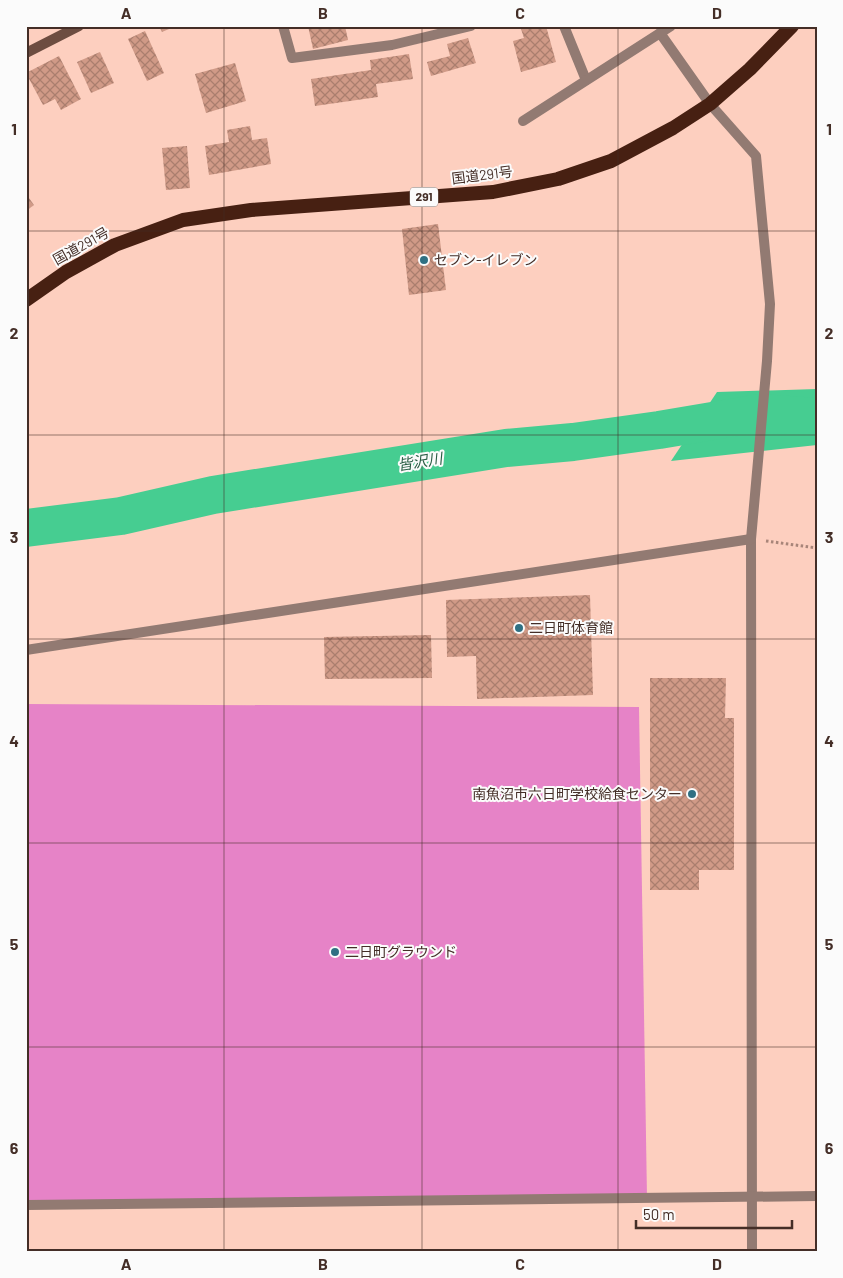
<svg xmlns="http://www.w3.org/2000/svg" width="843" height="1278" font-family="Barlow,'Noto Sans JP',sans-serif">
  <defs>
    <pattern id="building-cross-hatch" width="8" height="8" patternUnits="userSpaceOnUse" patternTransform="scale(1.25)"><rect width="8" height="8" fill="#d09a87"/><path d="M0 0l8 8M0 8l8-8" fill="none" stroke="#aa7e6e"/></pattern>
  </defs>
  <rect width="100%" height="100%" fill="#fdcfbf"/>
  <!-- pitch -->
  <polygon fill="#e683c7" points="26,704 639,707 647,1198 26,1205"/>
  <!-- water -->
  <polygon fill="#46cd91" points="817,389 817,445 671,461 717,392"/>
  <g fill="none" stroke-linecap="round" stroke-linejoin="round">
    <!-- river -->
    <polyline stroke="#46cd91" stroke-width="38" points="26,528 121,516 213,495 506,448 573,442 659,430 760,413 817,417"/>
  </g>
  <!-- building -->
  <g fill="url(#building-cross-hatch)">
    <polygon points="159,26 176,26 162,32"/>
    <polygon points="308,26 345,26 348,40 313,49"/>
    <polygon points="520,26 546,26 556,62 521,72 513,41 524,38"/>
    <polygon points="145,31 164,73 147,81 128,39"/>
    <polygon points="468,38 476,63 431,76 427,62 450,56 447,44"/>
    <polygon points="100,52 114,83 91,93 77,62"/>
    <polygon points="409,54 413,79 376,84 378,97 315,106 311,79 371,70 370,60"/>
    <polygon points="59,56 81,99 61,110 55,99 43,105 26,73"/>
    <polygon points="235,63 246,101 206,113 195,74"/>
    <polygon points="250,126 252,140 267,138 271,164 209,175 205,146 229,142 227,130"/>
    <polygon points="187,146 190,188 166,190 162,148"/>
    <polygon points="26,194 34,205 26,211"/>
    <polygon points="438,224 446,290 409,295 402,229"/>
    <polygon points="590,595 593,695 477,699 476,656 447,657 446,600"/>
    <polygon points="431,635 432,678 325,679 324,637"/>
    <polygon points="650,678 726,678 725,718 734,718 734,870 699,870 699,890 650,890"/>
  </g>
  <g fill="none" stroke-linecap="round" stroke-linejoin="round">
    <!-- path -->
    <polyline stroke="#a88579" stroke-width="3" stroke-dasharray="2.5 2.5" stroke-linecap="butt" points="766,541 817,548"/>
    <!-- minor -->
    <g stroke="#927a72" stroke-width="10">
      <polyline points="283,26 292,58 392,45 471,26"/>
      <polyline points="564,26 586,80"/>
      <polyline points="660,33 710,104 756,156 770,304 767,361 751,539 752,1252"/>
      <polyline points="523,121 671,26"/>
      <polyline points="26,650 751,539"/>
      <polyline points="26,1205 817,1196"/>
    </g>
    <!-- secondary -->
    <polyline stroke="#6d4d41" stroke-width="10" points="26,53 79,26"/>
    <!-- trunk -->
    <polyline stroke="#472012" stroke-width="14" points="26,300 66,272 115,245 183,220 251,210 493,192 558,179 611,161 673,128 710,104 750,69 792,26"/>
  </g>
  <!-- grid -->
  <path fill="none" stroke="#442e27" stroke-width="1" stroke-opacity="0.55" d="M224 26V1252M422 26V1252M618 26V1252M26 231H817M26 435H817M26 639H817M26 843H817M26 1047H817"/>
  <!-- markers -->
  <g fill="#2f7083" stroke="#fbfbfb" stroke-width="2">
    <circle cx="424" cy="260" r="5"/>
    <circle cx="519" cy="628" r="5"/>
    <circle cx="692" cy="794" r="5"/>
    <circle cx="335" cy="952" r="5"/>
  </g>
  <g text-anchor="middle" stroke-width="4" stroke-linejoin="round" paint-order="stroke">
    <!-- shield labels -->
    <rect fill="#fbfbfb" stroke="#7b6c67" stroke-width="1" x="410" y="187.5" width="28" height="19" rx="4"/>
    <g font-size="12" font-weight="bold" fill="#442e27">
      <text x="424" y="201">291</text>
    </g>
    <!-- street labels -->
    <g font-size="14" fill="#442e27" stroke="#fbfbfb">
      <text transform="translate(482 175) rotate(-7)" y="5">国道291号</text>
      <text transform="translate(81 246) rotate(-29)" y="5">国道291号</text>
    </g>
    <!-- poi labels -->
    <g font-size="14" fill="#442e27" stroke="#fbfbfb" text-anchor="start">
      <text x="434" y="265">セブン-イレブン</text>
      <text x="529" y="633">二日町体育館</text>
      <text x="682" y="799" text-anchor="end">南魚沼市六日町学校給食センター</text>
      <text x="345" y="957">二日町グラウンド</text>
    </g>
    <!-- water labels -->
    <g font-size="15" font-style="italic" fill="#285c43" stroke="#fbfbfb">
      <text transform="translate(420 462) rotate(-9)" y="5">皆沢川</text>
    </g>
  </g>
  <!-- border -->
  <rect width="843" height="1278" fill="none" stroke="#fbfbfb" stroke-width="55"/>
  <!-- scale -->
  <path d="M636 1220v8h156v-8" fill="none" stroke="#442e27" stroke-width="2.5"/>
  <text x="643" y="1220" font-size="15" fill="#442e27" stroke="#fbfbfb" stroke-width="4" paint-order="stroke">50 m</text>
  <rect x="28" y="28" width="788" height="1222" fill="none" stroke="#442e27" stroke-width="2"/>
  <g font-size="16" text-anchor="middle" font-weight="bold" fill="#442e27">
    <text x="126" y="19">A</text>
    <text x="323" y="19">B</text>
    <text x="520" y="19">C</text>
    <text x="717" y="19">D</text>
    <text x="14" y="135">1</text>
    <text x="829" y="135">1</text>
    <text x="14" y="339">2</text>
    <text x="829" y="339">2</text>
    <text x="14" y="543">3</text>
    <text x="829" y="543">3</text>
    <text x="14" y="747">4</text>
    <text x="829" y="747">4</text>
    <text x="14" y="950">5</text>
    <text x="829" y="950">5</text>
    <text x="14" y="1154">6</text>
    <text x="829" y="1154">6</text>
    <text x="126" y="1270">A</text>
    <text x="323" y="1270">B</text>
    <text x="520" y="1270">C</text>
    <text x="717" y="1270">D</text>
  </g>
</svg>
